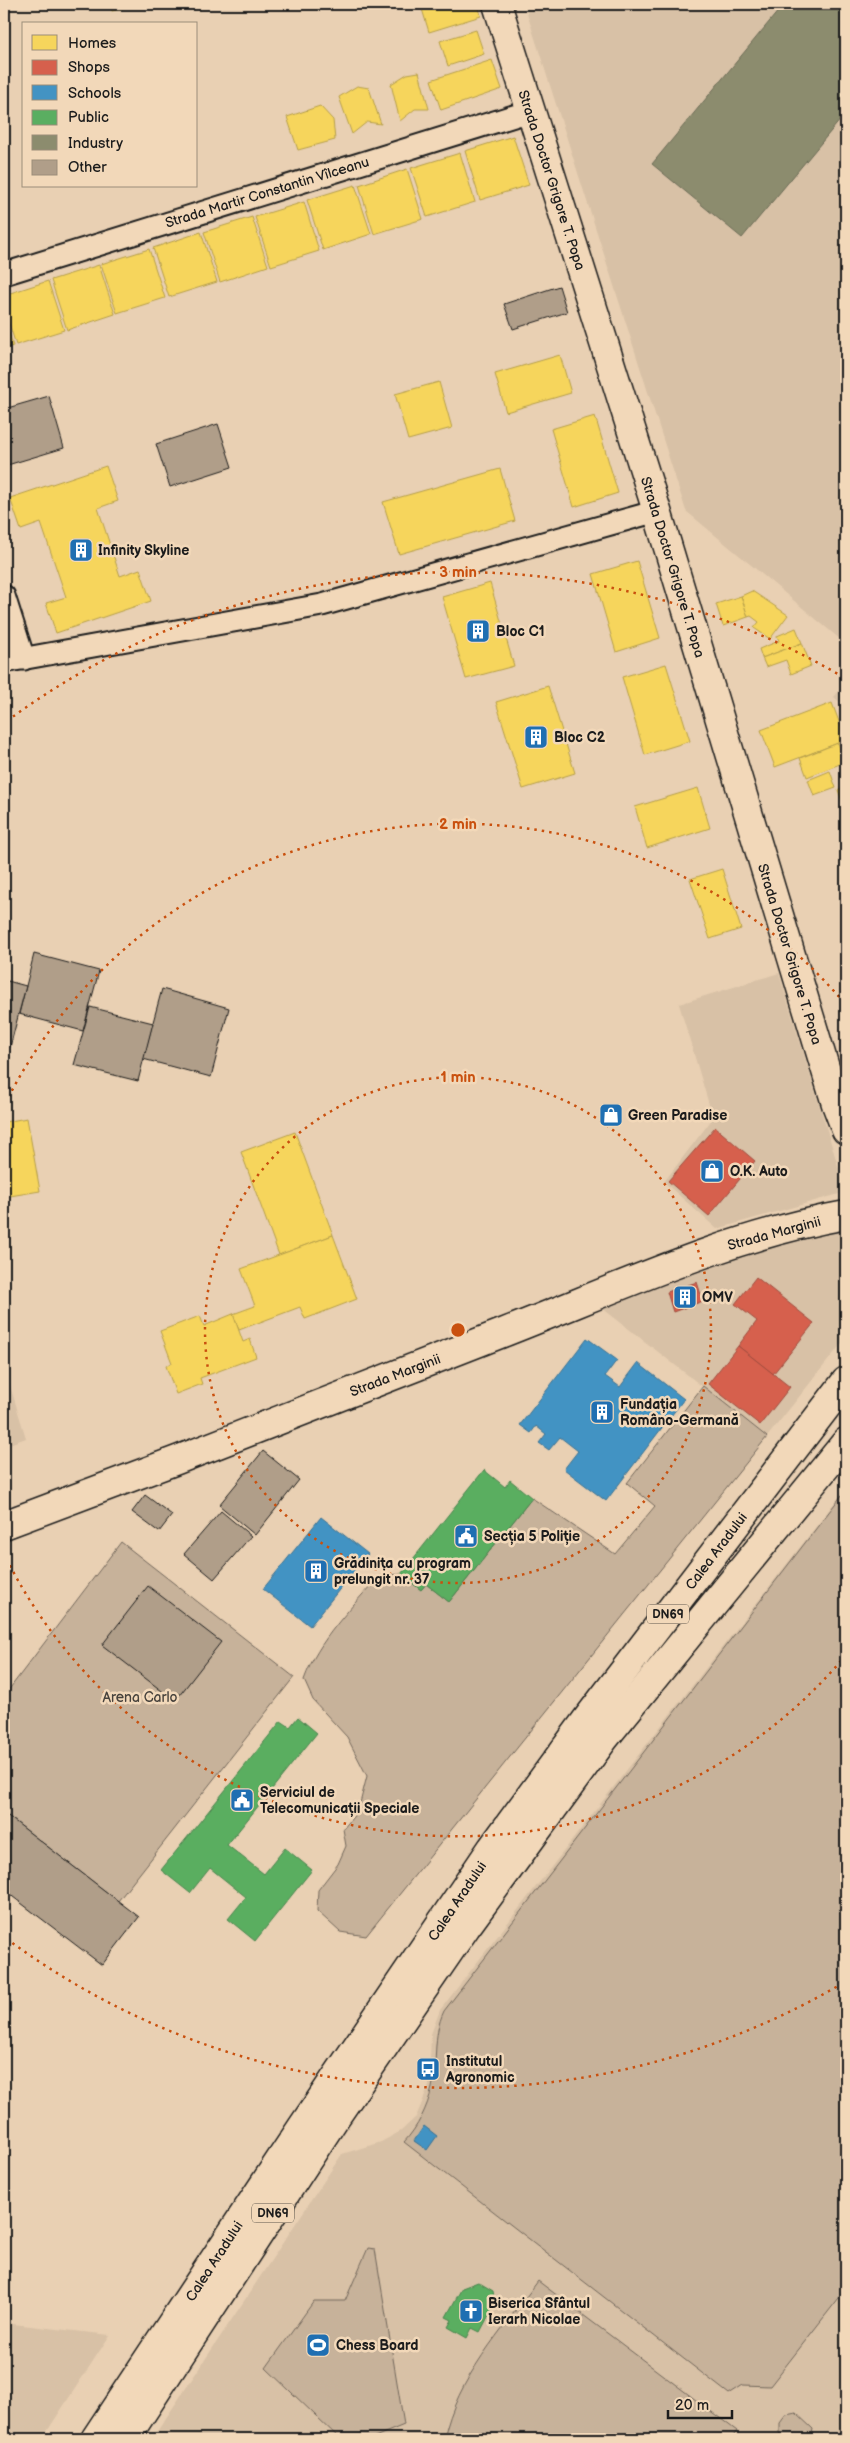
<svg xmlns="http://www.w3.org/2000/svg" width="850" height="2443" font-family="'Balsamiq Sans',sans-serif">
  <rect width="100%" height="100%" fill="#e9d0b3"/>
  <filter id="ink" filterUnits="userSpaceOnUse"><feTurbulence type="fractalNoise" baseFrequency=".02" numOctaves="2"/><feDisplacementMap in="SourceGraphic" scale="10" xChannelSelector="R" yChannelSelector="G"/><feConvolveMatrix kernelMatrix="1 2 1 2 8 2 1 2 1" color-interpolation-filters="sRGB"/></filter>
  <g filter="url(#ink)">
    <!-- built -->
    <g fill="#d8c1a6">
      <polygon points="524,4 846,4 846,644 686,511"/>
      <polygon points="846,683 846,708 834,697"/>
      <polygon points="779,973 846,1192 717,1229 664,1182 713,1118 679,1004"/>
      <polygon points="846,1227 846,1338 767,1437 602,1308 613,1301 769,1243"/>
      <polygon points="4,1366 26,1438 4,1446"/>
      <polygon points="846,1488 846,2439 152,2439 342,2154 381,2142 401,2131 416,2117 429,2086 431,2034 440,2010"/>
      <polygon points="4,2323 110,2335 42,2439 4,2439"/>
    </g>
    <!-- green -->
    <g fill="#c7b29a" stroke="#72675b">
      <path d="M703 1386 767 1437 366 1936 340 1932 317 1911 318 1890 338 1864 346 1846 343 1829 358 1811 367 1776 347 1737 313 1700 304 1680C318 1640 352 1607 379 1576L401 1574 421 1590 426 1584 449 1602 532 1498 615 1554 655 1506 627 1483Z"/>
      <path d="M842 1495 846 1499V2289L770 2386 743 2385 729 2394 404 2142C418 2127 427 2108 432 2088 438 2062 432 2036 444 2011Z"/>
      <polygon points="121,1542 294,1677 118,1901 4,1813 4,1696"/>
      <polygon points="368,2248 375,2249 404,2425 370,2439 340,2439 266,2368 314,2301 345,2301"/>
      <path d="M538 2281 737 2431 731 2439H444C457 2378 502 2330 538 2281Z"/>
      <polygon points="796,2413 813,2429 811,2439 788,2439 780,2433 780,2423 786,2415"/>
    </g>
    <!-- homes -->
    <g fill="#f6d55c" stroke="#b59e49">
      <polygon points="110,4 139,4 112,11"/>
      <polygon points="438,4 478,4 481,16 429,32 422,9"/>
      <polygon points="476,30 484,54 448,66 440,41"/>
      <polygon points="492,60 502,89 441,110 431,80"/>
      <polygon points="419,72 429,109 415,109 400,121 391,84 407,74"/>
      <polygon points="357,86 369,88 381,124 367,122 352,134 339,97"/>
      <polygon points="320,106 333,120 335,140 298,150 287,117"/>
      <polygon points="513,136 529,185 480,200 465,151"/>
      <polygon points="460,153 475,202 427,217 411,168"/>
      <polygon points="407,169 423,219 374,234 359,185"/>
      <polygon points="355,185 371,234 323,250 307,200"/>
      <polygon points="304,202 319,251 271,266 255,217"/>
      <polygon points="252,217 268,266 220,282 204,232"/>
      <polygon points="201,232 217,282 169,297 153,248"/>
      <polygon points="149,249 165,298 117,313 101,264"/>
      <polygon points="99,265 115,314 67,330 51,280"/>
      <polygon points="48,281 64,330 16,345 4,308 4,295"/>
      <polygon points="4,317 13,346 4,349"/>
      <polygon points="560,355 571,393 506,412 495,374"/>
      <polygon points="439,382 452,428 408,440 395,394"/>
      <polygon points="595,416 618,493 574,507 551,429"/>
      <polygon points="106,466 118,501 98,508 120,576 140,569 151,601 56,633 46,603 66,597 41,523 21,530 10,498"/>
      <polygon points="500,469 515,521 399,554 383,502"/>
      <polygon points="637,561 660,638 616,652 593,574"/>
      <polygon points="490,583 514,666 466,679 442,597"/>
      <polygon points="752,591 788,615 770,639 754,628 759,622 751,616 748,617 741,596"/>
      <polygon points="741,596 748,617 723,626 716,604"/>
      <polygon points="796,628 802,643 762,658 759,649 779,641 777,636"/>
      <polygon points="802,643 811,666 791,674 786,660 766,667 762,658"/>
      <polygon points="666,664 690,741 645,755 622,677"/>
      <polygon points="548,686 575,773 523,789 496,702"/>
      <polygon points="832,703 846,740 775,767 761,730"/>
      <polygon points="838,743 845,762 807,777 800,758"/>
      <polygon points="830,771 836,788 814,796 808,780"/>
      <polygon points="846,787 846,812 838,790"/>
      <polygon points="698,788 710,828 647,848 635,807"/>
      <polygon points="722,869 741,929 710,939 690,879"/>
      <polygon points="27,1118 40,1191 4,1197 4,1122"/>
      <polygon points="295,1132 333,1235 279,1255 241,1152"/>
      <polygon points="333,1235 357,1299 305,1319 300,1307 239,1330 233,1314 255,1306 241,1269"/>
      <polygon points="233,1314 243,1342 250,1339 256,1357 200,1378 202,1384 176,1394 166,1366 172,1363 160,1331 200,1316 204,1326"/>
    </g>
    <!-- shops -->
    <g fill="#d6604d" stroke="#9e4c3e">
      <polygon points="715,1127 755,1161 709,1216 668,1181"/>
      <polygon points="756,1277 814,1323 773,1374 738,1346 757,1321 735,1304"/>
      <polygon points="697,1282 703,1301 673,1312 667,1292"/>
      <polygon points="738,1346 790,1387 760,1425 708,1384"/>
    </g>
    <!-- schools -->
    <g fill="#4393c3" stroke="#376f91">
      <polygon points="587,1338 617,1360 605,1376 620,1387 638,1363 684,1399 606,1501 564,1469 578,1451 560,1437 549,1450 539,1443 546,1434 536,1426 531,1433 520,1425"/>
      <polygon points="321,1517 368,1554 310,1626 263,1589"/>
      <polygon points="424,2126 437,2136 427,2150 414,2141"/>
    </g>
    <!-- public -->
    <g fill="#5aae61" stroke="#47824c">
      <polygon points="484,1470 505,1487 510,1480 532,1498 449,1602 426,1584 421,1590 401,1574"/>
      <polygon points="298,1717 317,1733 227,1845 264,1874 285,1848 312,1870 255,1941 228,1919 246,1897 210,1868 190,1893 161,1870 281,1721 290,1727"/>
      <polygon points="478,2282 493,2291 495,2304 480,2332 472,2328 467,2338 448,2327 452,2320 446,2317 462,2288"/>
    </g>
    <!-- industry -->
    <polygon fill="#8c8c6e" stroke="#6a6a55" points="784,4 846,4 846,113 742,238 652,164"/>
    <!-- building -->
    <g fill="#b09e89" stroke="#1c1c1c">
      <polygon points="559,286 567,312 513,329 504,304"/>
      <polygon points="49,396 64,448 4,466 4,409"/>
      <polygon points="218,424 232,467 170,487 156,444"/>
      <polygon points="34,954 99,971 83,1031 19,1014"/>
      <polygon points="4,980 26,986 10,1047 4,1045"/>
      <polygon points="162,989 229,1008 211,1077 143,1059"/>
      <polygon points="90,1007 153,1023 138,1081 74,1065"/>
      <polygon points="263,1451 299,1480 255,1535 219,1505"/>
      <polygon points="145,1495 172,1515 159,1532 132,1512"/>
      <polygon points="221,1511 251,1536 214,1579 184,1554"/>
      <polygon points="148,1586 221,1642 175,1701 102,1645"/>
      <polygon points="4,1813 139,1917 102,1965 4,1890"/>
    </g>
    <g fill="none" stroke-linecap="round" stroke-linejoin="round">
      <!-- street casing -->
      <g stroke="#1c1c1c" stroke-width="25">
        <g id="street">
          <polyline points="4,274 530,111"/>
          <polyline points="4,596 24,659"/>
          <polyline points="4,662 322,605 657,511"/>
        </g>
      </g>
      <!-- secondary casing -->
      <g stroke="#1c1c1c" stroke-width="31">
        <g id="secondary">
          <polyline points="497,4 657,511 836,1104 846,1130"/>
          <path d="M4 1525C61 1503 120 1482 177 1460 287 1418 396 1374 505 1332 618 1288 727 1236 846 1215"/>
        </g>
      </g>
      <!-- primary casing -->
      <g stroke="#1c1c1c" stroke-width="31">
        <g id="primary">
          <polyline points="95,2439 302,2127 492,1848 587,1719 846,1381"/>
          <polyline points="125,2439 335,2118 466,1927 604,1739 846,1442"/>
        </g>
      </g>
      <!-- street -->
      <use href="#street" stroke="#f2d8b9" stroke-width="21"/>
      <!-- secondary -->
      <use href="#secondary" stroke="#f2d8b9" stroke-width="28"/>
      <!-- primary -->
      <use href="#primary" stroke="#f2d8b9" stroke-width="28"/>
    </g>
  </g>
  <!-- distance rings -->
  <g fill="none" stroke="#c9500e" stroke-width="2.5" stroke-dasharray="2.5 5">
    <circle cx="458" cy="1330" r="253"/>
    <path d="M846 1655A506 506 0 0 1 5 1556M5 1104A506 506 0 0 1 846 1005"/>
    <path d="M843 1983A758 758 0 0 1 7 1939M7 721A758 758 0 0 1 843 677"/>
  </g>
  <!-- icons -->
  <defs>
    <g id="building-square" transform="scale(1.25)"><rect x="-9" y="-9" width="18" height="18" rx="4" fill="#1f6fb2" stroke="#f2d8b9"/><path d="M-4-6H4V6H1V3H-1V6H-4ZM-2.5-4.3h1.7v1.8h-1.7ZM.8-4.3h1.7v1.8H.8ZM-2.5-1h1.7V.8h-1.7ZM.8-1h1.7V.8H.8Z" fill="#fff"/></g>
    <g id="shop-square" transform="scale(1.25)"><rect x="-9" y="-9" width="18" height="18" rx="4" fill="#1f6fb2" stroke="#f2d8b9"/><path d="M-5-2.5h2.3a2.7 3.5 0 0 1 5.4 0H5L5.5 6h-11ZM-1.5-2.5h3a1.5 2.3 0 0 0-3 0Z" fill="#fff"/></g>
    <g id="civic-square" transform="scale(1.25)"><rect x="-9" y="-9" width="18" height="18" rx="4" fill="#1f6fb2" stroke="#f2d8b9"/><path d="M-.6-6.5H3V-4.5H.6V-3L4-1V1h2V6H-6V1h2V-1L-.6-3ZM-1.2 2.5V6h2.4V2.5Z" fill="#fff"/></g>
    <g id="bus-square" transform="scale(1.25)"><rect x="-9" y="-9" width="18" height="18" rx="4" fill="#1f6fb2" stroke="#f2d8b9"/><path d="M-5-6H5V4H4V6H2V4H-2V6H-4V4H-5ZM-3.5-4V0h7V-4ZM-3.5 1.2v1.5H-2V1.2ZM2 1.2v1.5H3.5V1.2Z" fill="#fff"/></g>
    <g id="church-square" transform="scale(1.25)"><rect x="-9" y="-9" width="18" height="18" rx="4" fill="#1f6fb2" stroke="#f2d8b9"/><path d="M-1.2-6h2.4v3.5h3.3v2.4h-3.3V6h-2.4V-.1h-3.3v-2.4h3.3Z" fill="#fff"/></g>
    <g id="stadium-square" transform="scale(1.25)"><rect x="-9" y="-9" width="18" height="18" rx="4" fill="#1f6fb2" stroke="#f2d8b9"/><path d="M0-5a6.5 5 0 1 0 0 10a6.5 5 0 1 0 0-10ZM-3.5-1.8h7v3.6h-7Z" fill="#fff"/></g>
  </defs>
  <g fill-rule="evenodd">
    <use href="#building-square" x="81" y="550"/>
    <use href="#building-square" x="478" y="631"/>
    <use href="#building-square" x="536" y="737"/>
    <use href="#shop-square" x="611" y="1115"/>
    <use href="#shop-square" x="712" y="1171"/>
    <use href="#building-square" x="685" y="1297"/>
    <use href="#building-square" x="602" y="1412"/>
    <use href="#civic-square" x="466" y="1536"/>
    <use href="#building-square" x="316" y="1571"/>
    <use href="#civic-square" x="242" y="1800"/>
    <use href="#bus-square" x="428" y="2069"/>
    <use href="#church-square" x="471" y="2311"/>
    <use href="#stadium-square" x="318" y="2345"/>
  </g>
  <g text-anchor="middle" stroke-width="5" stroke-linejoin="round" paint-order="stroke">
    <!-- shield labels -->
    <g fill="#f2d8b9" stroke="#5c544b" stroke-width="1">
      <rect x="647" y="1604.5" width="42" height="19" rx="4"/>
      <rect x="252" y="2203.5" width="42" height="19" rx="4"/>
    </g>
    <g font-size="12" font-weight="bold" fill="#1c1c1c">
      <text x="668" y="1618">DN69</text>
      <text x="273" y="2217">DN69</text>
    </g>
    <!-- street labels -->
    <g font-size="14" fill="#1c1c1c" stroke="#f2d8b9">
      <text transform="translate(552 180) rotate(72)" y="5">Strada Doctor Grigore T. Popa</text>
      <text transform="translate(267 192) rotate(-17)" y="5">Strada Martir Constantin Vîlceanu</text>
      <text transform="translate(673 567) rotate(73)" y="5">Strada Doctor Grigore T. Popa</text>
      <text transform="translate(790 954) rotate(73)" y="5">Strada Doctor Grigore T. Popa</text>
      <text transform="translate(774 1233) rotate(-15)" y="5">Strada Marginii</text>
      <text transform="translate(395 1375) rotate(-21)" y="5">Strada Marginii</text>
      <text transform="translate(716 1551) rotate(-53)" y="5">Calea Aradului</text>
      <text transform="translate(457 1901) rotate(-56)" y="5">Calea Aradului</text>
      <text transform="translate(214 2261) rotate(-57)" y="5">Calea Aradului</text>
    </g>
    <!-- poi labels -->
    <g font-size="14" font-weight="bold" fill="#1c1c1c" stroke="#f2d8b9" text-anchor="start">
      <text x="98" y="555">Infinity Skyline</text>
      <text x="496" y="636">Bloc C1</text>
      <text x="554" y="742">Bloc C2</text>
      <text x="628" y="1120">Green Paradise</text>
      <text x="730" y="1176">O.K. Auto</text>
      <text x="702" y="1302">OMV</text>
      <text x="620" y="1409">Fundația<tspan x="620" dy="16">Româno-Germană</tspan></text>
      <text x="484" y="1541">Secția 5 Poliție</text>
      <text x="334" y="1568">Grădinița cu program<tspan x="334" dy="16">prelungit nr. 37</tspan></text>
      <text x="260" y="1797">Serviciul de<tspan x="260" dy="16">Telecomunicații Speciale</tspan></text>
      <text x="446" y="2066">Institutul<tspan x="446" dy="16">Agronomic</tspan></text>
      <text x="488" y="2308">Biserica Sfântul<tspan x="488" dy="16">Ierarh Nicolae</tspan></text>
      <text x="336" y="2350">Chess Board</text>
    </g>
    <!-- park labels -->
    <g font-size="14" fill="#47423c" stroke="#f2d8b9">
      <text x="140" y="1702">Arena Carlo</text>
    </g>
  </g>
  <circle cx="458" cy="1330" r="8" fill="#c9500e" stroke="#f2d8b9" stroke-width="2.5"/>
  <g font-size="15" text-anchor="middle" font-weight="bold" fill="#c9500e" stroke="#f2d8b9" stroke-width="5" stroke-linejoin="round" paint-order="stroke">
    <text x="458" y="577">3 min</text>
    <text x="458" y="829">2 min</text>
    <text x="458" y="1082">1 min</text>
  </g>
  <!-- margin -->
  <rect width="850" height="2443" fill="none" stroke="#f2d8b9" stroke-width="20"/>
  <rect x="10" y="10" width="830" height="2423" fill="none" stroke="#1c1c1c" stroke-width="2" filter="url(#ink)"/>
  <!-- legend -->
  <rect x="22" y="22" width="175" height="165" fill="#f2d8b9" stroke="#9c8d7a"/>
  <rect x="32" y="35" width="25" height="15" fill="#f6d55c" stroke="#9c8d7a"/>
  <text x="68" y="48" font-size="15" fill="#1c1c1c">Homes</text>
  <rect x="32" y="60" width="25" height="15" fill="#d6604d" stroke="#9c8d7a"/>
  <text x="68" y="72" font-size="15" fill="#1c1c1c">Shops</text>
  <rect x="32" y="85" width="25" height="15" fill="#4393c3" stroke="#9c8d7a"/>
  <text x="68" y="98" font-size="15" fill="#1c1c1c">Schools</text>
  <rect x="32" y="110" width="25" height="15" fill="#5aae61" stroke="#9c8d7a"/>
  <text x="68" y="122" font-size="15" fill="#1c1c1c">Public</text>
  <rect x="32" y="135" width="25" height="15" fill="#8c8c6e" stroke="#9c8d7a"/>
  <text x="68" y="148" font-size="15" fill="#1c1c1c">Industry</text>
  <rect x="32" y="160" width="25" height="15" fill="#b09e89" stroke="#9c8d7a"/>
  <text x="68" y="172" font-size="15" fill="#1c1c1c">Other</text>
  <!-- scale -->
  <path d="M668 2410v8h64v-8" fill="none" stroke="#1c1c1c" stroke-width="2.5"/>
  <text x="675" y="2410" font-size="15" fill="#1c1c1c" stroke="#f2d8b9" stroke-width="4" paint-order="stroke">20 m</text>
</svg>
